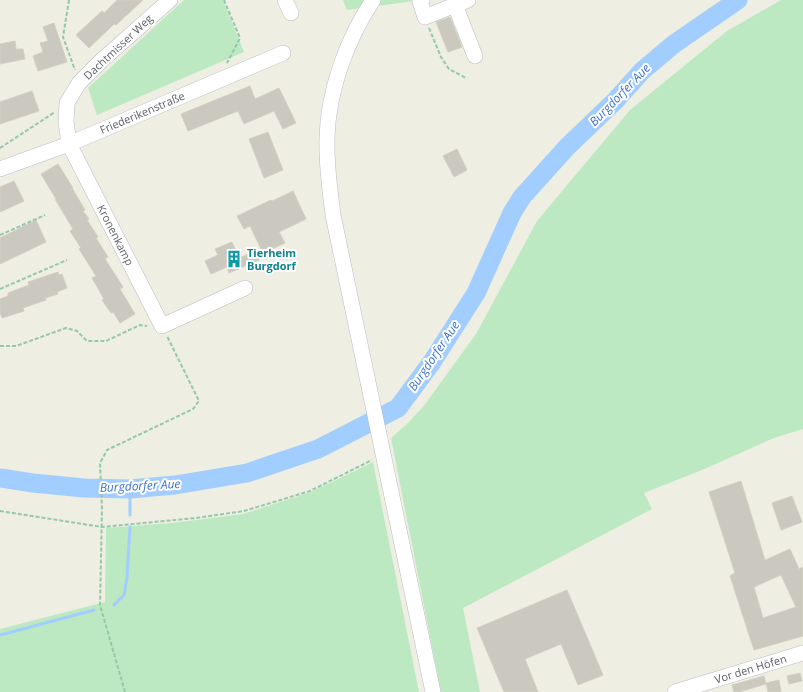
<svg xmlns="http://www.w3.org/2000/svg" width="803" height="692" font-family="'Open Sans',sans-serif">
  <rect width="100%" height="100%" fill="#efeee2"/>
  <!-- green -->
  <g fill="#bce9c1">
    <polygon points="184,0 223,0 244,52 97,115 88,88"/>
    <polygon points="343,0 422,0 347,10"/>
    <polygon points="781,0 803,0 803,429 774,438 702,470 644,493 652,509 463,608 480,692 441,692 391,438 406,425 423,407 476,334 537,221 630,110 727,31"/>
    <polygon points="373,462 419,692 0,692 0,629 105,602 106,528 172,523 243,514 311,492"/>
  </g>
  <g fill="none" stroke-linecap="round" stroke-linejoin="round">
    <!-- stream -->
    <g stroke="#a2cdff" stroke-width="3">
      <polyline points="725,0 730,5"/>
      <polyline points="130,489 130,515"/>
      <polyline points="114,605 124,595 127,578 130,527"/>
      <polyline points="0,635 94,610"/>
    </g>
    <!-- river -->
    <polyline stroke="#a2cdff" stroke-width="19" points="0,478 33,483 84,488 130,489 175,485 247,473 318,449 398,408 432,362 476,293 512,213 522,197 567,147 615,101 642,71 674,44 738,0"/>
  </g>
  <!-- building -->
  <g fill="#cac8bf" stroke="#d4d0c0" fill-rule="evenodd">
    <polygon points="117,0 143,0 116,25 114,24 89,48 76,35 102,11 104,13"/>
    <polygon points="450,17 462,47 448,52 436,22"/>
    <polygon points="54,23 67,62 38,71 33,56 43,52 40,43 48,41 43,27"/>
    <polygon points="15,41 16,49 23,49 25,59 0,64 0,44"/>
    <polygon points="250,86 255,99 279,88 296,123 283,129 274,111 244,124 238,111 188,131 181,114"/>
    <polygon points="32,91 39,111 0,124 0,102"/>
    <polygon points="268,132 283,170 264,178 249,139"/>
    <polygon points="457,149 467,170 454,177 443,156"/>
    <polygon points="58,164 73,188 72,188 85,210 83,211 89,219 87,220 98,237 96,238 108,257 105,259 123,287 120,289 135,314 120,323 113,312 111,313 102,300 104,299 92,278 96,276 79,249 81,248 70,231 73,229 55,199 56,199 41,174"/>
    <polygon points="14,181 24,201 0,212 0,187"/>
    <polygon points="293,191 306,219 279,232 285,243 263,253 250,226 244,229 237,216 271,200 272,201"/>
    <polygon points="36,220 46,242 0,264 0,238"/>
    <polygon points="232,242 239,258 255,251 259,260 229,273 227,267 211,274 205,261 218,255 215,249"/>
    <polygon points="58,272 59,275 62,274 67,288 57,292 58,294 45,298 46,300 23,308 24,311 2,318 0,312 0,299 8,296 8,293 29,285 28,282"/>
    <path d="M741 481 765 560 790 549 799 569 803 567V636L754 650 730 576 735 573 709 492ZM781 575 796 607 763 618 754 587Z"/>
    <polygon points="792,496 802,522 781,530 772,503"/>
    <polygon points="567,590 603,675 578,685 561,644 525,659 538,692 504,692 477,628"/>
    <polygon points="800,673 802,681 789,684 787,676"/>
    <polygon points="764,676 766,684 739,692 734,692 732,685"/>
    <polygon points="779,680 781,692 768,692 766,683"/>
  </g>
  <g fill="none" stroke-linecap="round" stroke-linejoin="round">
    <!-- minor casing -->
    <g stroke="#babcc3" stroke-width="16">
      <g id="minor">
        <path id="s1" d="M170 0 102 60 79 83 67 103 66 121 69 144 162 326 245 288"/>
        <polyline points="285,0 291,13"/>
        <path d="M373 0C347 39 328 91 327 138 326 164 330 190 333 215L433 692"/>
        <polyline points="422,0 420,1 425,17 468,0"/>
        <polyline points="455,5 475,56"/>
        <path id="s2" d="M0 169 69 144 283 53"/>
        <path id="s3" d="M675 692 803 653"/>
      </g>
    </g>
    <!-- path -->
    <g stroke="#93c9a8" stroke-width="2" stroke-dasharray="4 2" stroke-linecap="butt">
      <polyline points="69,0 63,37 75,70"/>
      <polyline points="224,0 240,38 227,63"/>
      <polyline points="429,28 441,57 449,69 466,78"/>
      <polyline points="0,148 55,112"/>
      <polyline points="0,235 45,215"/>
      <polyline points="0,289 67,260"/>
      <polyline points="0,346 16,346 66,328 77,331 87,341 106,341 140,325 147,326"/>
      <polyline points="0,511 102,527 196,518 244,511 310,491 372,460"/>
      <polyline points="125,692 100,605 102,509 100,463 107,450 193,409 199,401 167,336"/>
    </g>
    <!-- minor -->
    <use href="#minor" stroke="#fff" stroke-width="15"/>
  </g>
  <!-- icons -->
  <defs>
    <g id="building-bare" transform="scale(1.38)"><path d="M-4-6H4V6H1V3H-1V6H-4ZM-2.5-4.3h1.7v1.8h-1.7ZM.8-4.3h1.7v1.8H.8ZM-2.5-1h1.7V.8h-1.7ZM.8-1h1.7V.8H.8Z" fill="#0f9aa8" stroke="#fff" stroke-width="2.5" paint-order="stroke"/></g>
  </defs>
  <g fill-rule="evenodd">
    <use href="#building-bare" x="234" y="259"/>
  </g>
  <g text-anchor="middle" stroke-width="4" stroke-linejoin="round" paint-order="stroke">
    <!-- street labels -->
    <g font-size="11" fill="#5b5e65" stroke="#fff">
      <text transform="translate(118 47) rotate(-43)" y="4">Dachtmisser Weg</text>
      <text dy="4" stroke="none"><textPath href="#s2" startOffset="153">Friederikenstraße</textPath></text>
      <text dy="4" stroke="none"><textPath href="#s1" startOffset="290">Kronenkamp</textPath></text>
      <text dy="4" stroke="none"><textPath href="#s3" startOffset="79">Vor den Höfen</textPath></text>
    </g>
    <!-- culture labels -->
    <g font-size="11" font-weight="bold" fill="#0d838f" stroke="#fff" text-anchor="start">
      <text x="247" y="257">Tierheim<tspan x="247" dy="13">Burgdorf</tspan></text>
    </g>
    <!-- water labels -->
    <g font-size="12" font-style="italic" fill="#3971cf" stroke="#fff">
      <text transform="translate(620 95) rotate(-46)" y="4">Burgdorfer Aue</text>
      <text transform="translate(434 356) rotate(-56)" y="4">Burgdorfer Aue</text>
      <text transform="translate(140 486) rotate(-3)" y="4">Burgdorfer Aue</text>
    </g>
  </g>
</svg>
